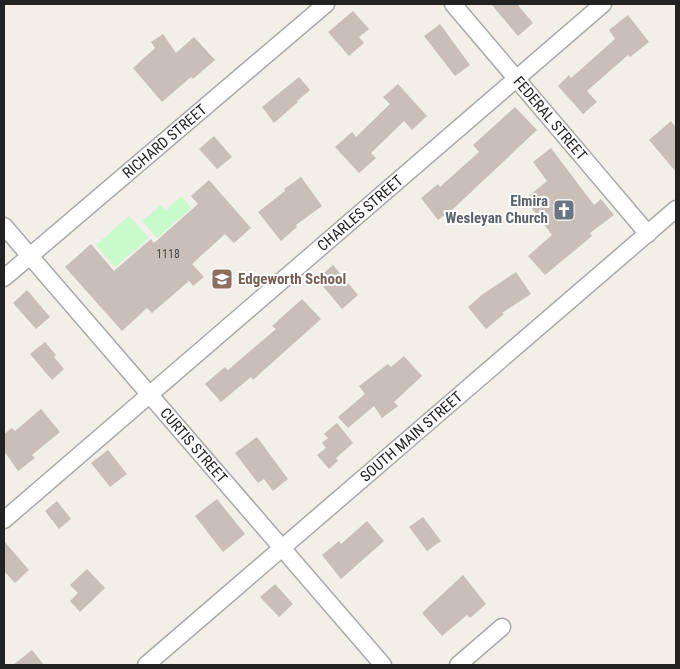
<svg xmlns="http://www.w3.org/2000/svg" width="680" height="669" font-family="'Roboto Condensed',sans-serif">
  <rect width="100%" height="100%" fill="#f2efe9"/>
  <!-- park -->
  <g fill="#c8facc">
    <polygon points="181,196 191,208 157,238 142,221 161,205 166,210"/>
    <polygon points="129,216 149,238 115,267 96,245"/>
  </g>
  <!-- building -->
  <g fill="#c7bfb8">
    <polygon points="491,4 517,4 533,23 518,36"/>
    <polygon points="353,11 369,29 359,37 364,43 349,56 328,32"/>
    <polygon points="628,15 649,42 630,57 628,55 587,91 597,102 583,114 558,86 569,75 571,78 615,39 609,30"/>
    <polygon points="440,24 470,65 455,76 424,36"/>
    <polygon points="163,34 176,53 194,37 215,60 193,79 191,77 162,102 133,68 155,48 151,42"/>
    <polygon points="299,77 310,90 297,101 298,102 274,123 262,107"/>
    <polygon points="398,84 427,116 412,130 404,121 371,153 376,158 359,173 335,147 352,132 356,137 390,104 383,97"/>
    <polygon points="515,107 537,130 453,209 438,220 421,198 438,184 440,187 479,152 473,145"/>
    <polygon points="671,121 676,128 676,172 649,140"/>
    <polygon points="214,136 232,157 217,169 199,149"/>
    <polygon points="551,148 594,205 601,199 614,215 590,233 592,236 545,275 528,256 552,235 525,199 547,181 533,162"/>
    <polygon points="301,177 322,206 296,225 297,227 281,241 258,212 285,191 284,189"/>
    <polygon points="209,180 251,228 234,243 225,234 192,264 204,277 193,286 189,281 152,313 147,308 122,331 65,267 91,244 114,271 151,239 154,243 198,204 191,196"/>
    <polygon points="333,265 358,295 342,309 317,279"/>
    <polygon points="516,272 531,294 502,313 504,314 486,329 468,307 483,294"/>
    <polygon points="27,290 50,317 36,329 13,303"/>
    <polygon points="302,299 321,319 253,380 251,377 221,402 205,384 225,367 228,370 276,329 272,326"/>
    <polygon points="45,342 56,355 54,357 64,369 52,380 30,354"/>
    <polygon points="404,356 422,376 394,402 398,406 382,418 374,406 348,428 338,417 365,394 359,386 388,364 391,367"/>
    <polygon points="41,409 60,432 32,455 35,458 18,471 4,451 4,434 12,428 15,431"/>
    <polygon points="337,423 353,443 336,458 338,461 329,469 317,455 326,448 322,443 328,438 324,434"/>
    <polygon points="257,437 288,479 273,491 264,479 258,483 235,453"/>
    <polygon points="108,450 127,474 110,487 91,463"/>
    <polygon points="217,499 245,534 223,552 195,516"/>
    <polygon points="57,501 71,519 59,529 45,511"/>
    <polygon points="423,517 441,541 427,551 409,527"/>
    <polygon points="367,521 384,541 341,579 322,555 339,541 341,544"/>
    <polygon points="4,541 29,570 15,583 4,571"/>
    <polygon points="87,569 105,588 80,612 70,601 78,593 70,585"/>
    <polygon points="463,575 486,604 470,618 467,615 442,636 422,613"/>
    <polygon points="275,584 293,604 279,617 260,597"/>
    <polygon points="32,650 44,665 13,665"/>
  </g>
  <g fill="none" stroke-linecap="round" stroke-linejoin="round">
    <!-- minor casing -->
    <g stroke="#a9a9a9" stroke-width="19">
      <g id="minor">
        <path id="s1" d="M453 4 648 234"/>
        <path id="s2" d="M4 226 383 665"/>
        <path id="s3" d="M4 278 326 4"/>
        <path id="s4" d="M4 520 603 4"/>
        <path id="s5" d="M146 665 676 209"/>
        <polyline points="458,665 502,627"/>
      </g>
    </g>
    <!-- minor -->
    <use href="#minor" stroke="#fff" stroke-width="16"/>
  </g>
  <!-- icons -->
  <defs>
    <g id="church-square" transform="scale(1.125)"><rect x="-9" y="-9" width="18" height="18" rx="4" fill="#6b7280" stroke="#fff"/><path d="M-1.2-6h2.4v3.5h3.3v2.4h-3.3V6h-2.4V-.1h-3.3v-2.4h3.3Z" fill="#fff"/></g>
    <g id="school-square" transform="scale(1.125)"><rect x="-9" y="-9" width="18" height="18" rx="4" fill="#8d6e63" stroke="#fff"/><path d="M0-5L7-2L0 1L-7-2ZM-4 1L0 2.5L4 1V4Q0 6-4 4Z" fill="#fff"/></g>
  </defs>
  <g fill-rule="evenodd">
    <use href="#church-square" x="564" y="210"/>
    <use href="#school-square" x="222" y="279"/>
  </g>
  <g text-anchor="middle" stroke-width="4" stroke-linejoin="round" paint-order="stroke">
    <!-- number labels -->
    <g font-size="12" fill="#4b4948">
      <text x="168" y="258">1118</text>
    </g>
    <!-- street labels -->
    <g font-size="15" fill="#222" stroke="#fff">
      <text dy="5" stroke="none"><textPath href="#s1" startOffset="150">FEDERAL STREET</textPath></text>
      <text dy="5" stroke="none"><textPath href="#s3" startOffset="211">RICHARD STREET</textPath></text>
      <text dy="5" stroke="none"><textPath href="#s4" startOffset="470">CHARLES STREET</textPath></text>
      <text dy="5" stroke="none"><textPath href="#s5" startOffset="350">SOUTH MAIN STREET</textPath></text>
      <text dy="5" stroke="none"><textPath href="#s2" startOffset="290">CURTIS STREET</textPath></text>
    </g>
    <!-- worship labels -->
    <g font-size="15" font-weight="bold" fill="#5b616d" stroke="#fff" text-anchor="end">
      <text x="548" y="206">Elmira<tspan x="548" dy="17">Wesleyan Church</tspan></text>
    </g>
    <!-- education labels -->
    <g font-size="15" font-weight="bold" fill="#785e54" stroke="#fff" text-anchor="start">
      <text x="238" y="284">Edgeworth School</text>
    </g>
  </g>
  <!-- border -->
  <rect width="680" height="669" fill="none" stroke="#222222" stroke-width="10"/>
</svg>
